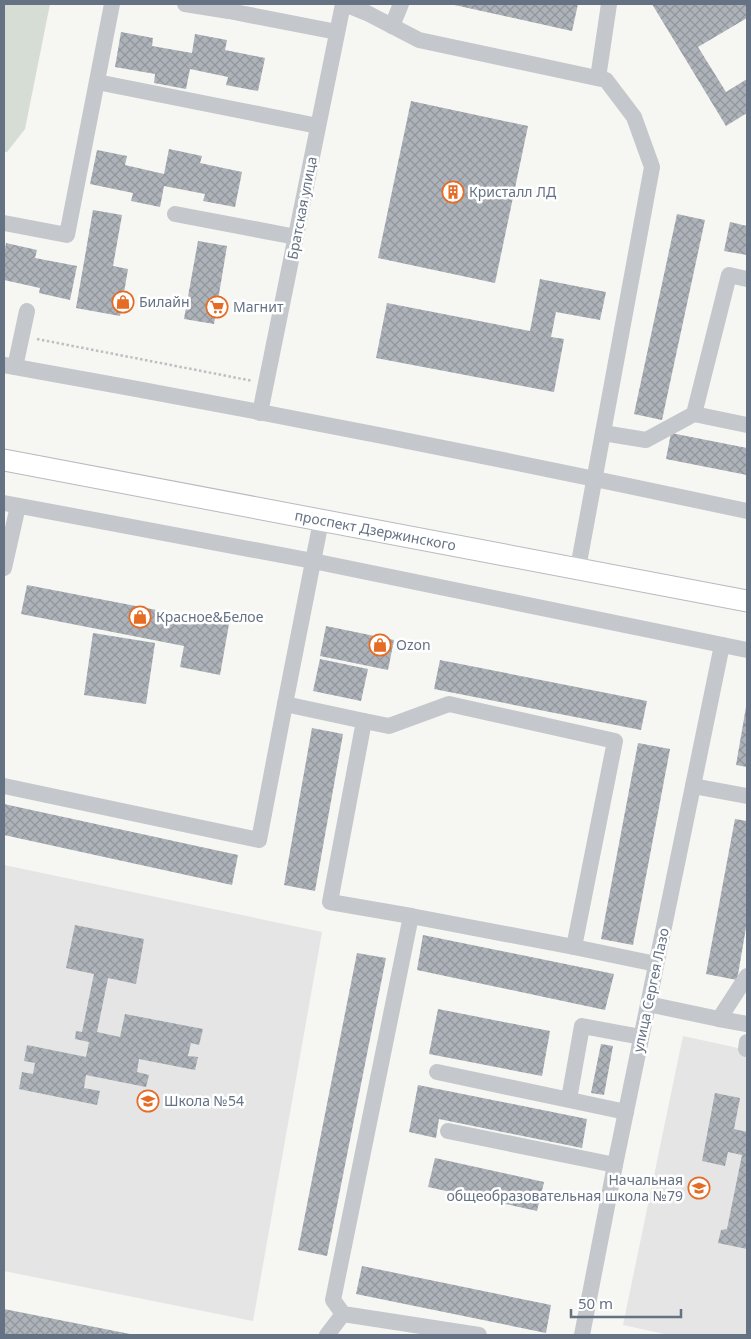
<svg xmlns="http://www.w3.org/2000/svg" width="751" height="1339" font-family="'Noto Sans',sans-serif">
  <defs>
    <pattern id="building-cross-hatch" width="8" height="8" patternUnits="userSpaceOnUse" patternTransform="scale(1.25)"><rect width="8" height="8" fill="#adb3b9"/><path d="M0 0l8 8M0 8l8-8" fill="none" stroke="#90969c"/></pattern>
  </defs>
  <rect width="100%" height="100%" fill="#f6f6f3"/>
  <!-- built -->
  <g fill="#e4e5e4">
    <polygon points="4,865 322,932 253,1321 4,1271"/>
    <polygon points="683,1036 747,1050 747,1335 669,1335 623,1325"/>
  </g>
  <!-- green -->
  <polygon fill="#d6ddd4" points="4,4 50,4 25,129 7,152 4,152"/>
  <!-- building -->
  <g fill="url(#building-cross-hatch)">
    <polygon points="450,4 578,4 572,31"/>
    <polygon points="652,4 747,4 747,18 698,47 726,92 747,79 747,113 726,126"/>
    <polygon points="121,32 153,38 152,46 192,53 195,34 227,40 225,50 265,58 258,91 226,85 228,77 190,69 186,89 154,83 155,74 115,67"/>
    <polygon points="411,101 528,126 495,283 378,258"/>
    <polygon points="169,149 202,156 200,163 242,172 235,207 203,201 205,194 164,186 160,207 131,201 133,193 90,184 97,150 127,156 125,165 164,174"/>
    <polygon points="93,210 122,215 113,266 128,269 120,316 76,308"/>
    <polygon points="677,214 705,220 662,420 634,414"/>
    <polygon points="730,222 747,226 747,255 724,251"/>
    <polygon points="198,241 227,246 214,324 184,319"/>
    <polygon points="6,243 37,250 35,258 77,266 70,300 39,293 40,288 4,280 4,255"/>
    <polygon points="540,279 606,292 600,320 556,312 551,337 564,339 554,392 376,358 387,303 530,331"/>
    <polygon points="671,433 747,448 747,475 666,459"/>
    <polygon points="27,585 229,624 220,675 180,667 184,646 21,614"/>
    <polygon points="326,626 394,640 388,670 320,656"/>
    <polygon points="93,633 155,643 146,704 84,695"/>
    <polygon points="320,659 368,669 361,701 313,691"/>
    <polygon points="440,660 647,701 641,730 434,689"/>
    <polygon points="746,707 747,707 747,767 736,765"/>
    <polygon points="312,728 343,734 315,891 284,885"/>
    <polygon points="638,743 670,749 633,945 601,939"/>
    <polygon points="4,804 238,855 232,885 4,835"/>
    <polygon points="735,819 747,821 747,922 737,980 706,974"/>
    <polygon points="75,925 144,939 136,984 108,978 97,1032 120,1037 125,1014 203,1029 199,1045 191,1043 188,1056 198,1057 195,1070 139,1059 137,1072 149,1075 146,1087 86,1075 84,1088 100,1091 97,1105 19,1089 22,1072 33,1074 35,1063 24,1061 27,1045 86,1057 89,1042 75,1039 76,1031 82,1032 94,974 66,968"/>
    <polygon points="423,935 614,974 605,1010 417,970"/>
    <polygon points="357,953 386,958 327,1256 298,1250"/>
    <polygon points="438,1009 550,1031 542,1076 429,1054"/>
    <polygon points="601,1044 613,1046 604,1095 591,1093"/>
    <polygon points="418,1085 587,1119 582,1148 439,1119 436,1138 409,1132"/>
    <polygon points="715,1093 740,1098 734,1129 747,1132 747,1249 718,1243 721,1230 727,1229 742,1155 728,1152 725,1166 702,1161"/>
    <polygon points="435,1158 544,1182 537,1211 428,1187"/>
    <polygon points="362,1266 551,1305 546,1333 356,1294"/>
    <polygon points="4,1309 130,1334 130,1335 4,1335"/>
  </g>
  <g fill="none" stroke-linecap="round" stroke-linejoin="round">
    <!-- major casing -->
    <g stroke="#b7babf" stroke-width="23">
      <g id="major">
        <path id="s1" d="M4 460 747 601"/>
      </g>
    </g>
    <!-- path -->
    <polyline stroke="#bebfc2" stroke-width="2.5" stroke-dasharray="2.5 2.5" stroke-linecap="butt" points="37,339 253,381"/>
    <!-- minor -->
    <g stroke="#c4c7cb" stroke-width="16">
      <polyline points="185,4 229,11"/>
      <polyline points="230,4 229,11 337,32"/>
      <polyline points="345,4 367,13 419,40 606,80 634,117 652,167 578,568"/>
      <polyline points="392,26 401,4"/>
      <polyline points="598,78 609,4"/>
      <polyline points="97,82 318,126"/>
      <polyline points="175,214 296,237"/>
      <polyline points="4,223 67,235 112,4"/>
      <path d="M4 365C252 409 500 458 747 511"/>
      <polyline points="15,367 27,311"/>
      <polyline points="260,413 343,4"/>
      <polyline points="694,414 747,425"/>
      <polyline points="603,433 646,440 694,414 729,275 747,279"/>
      <polyline points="4,503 313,561 747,650"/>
      <polyline points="321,521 285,704 364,721 330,902 411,916"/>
      <polyline points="4,568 18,506"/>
      <polyline points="364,721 389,726 449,704 615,741 574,947"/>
      <polyline points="4,786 259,840 285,704"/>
      <polyline points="693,786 747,796"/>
      <polyline points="648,1004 719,1019 747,976"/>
      <polyline points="719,1019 747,1024"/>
      <polyline points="746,1049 747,1042"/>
      <polyline points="437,1072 626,1112"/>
      <polyline points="569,1099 582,1026 641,1037"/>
      <polyline points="448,1131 615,1165"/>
      <polyline points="327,1335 343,1314"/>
      <polyline points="479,1335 343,1314 333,1300 411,916 574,947 656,964"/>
      <polyline points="582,1335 615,1165 722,645"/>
    </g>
    <!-- major -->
    <use href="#major" stroke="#fff" stroke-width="21"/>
  </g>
  <!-- icons -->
  <defs>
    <g id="building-ring" transform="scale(1.125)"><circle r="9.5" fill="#fff" stroke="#e56c25" stroke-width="1.5"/><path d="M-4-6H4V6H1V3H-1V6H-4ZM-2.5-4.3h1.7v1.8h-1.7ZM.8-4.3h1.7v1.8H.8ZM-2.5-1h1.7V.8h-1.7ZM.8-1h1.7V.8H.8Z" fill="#e56c25"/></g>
    <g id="shop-ring" transform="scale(1.125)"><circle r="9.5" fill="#fff" stroke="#e56c25" stroke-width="1.5"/><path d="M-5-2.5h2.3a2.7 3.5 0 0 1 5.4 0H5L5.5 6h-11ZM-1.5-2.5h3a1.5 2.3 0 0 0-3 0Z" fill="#e56c25"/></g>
    <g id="supermarket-ring" transform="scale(1.125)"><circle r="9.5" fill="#fff" stroke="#e56c25" stroke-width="1.5"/><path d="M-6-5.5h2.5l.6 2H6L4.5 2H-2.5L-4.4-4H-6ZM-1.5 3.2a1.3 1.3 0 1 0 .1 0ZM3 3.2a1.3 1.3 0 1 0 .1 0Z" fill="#e56c25"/></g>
    <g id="school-ring" transform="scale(1.125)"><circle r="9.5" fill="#fff" stroke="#e56c25" stroke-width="1.5"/><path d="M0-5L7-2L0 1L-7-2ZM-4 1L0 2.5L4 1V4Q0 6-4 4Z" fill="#e56c25"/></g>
  </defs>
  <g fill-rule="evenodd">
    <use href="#building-ring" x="453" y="192"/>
    <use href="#shop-ring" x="123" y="302"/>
    <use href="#supermarket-ring" x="217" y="307"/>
    <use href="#shop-ring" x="140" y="617"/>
    <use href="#shop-ring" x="380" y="645"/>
    <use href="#school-ring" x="148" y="1101"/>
    <use href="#school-ring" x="699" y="1188"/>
  </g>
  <g text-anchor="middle" stroke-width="5" stroke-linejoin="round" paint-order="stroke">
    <!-- poi labels -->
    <g font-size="14" fill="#657284" stroke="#fff" text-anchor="start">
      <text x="469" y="197">Кристалл ЛД</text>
      <text x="139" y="307">Билайн</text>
      <text x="233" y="312">Магнит</text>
      <text x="156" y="622">Красное&amp;Белое</text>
      <text x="396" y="650">Ozon</text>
      <text x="164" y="1106">Школа №54</text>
      <text x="683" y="1185" text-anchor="end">Начальная<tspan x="683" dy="16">общеобразовательная школа №79</tspan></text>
    </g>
    <!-- street labels -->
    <g font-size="14" fill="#657284" stroke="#fff">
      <text transform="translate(302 208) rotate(-79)" y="5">Братская улица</text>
      <text dy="5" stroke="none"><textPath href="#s1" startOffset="378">проспект Дзержинского</textPath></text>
      <text transform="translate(651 990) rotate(-78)" y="5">улица Сергея Лазо</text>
    </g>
  </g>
  <!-- border -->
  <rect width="751" height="1339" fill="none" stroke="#657284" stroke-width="10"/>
  <!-- scale -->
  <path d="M571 1309v8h110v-8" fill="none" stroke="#657284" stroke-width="2.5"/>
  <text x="578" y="1309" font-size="15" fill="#657284" stroke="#ffffff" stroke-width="4" paint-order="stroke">50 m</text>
</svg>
